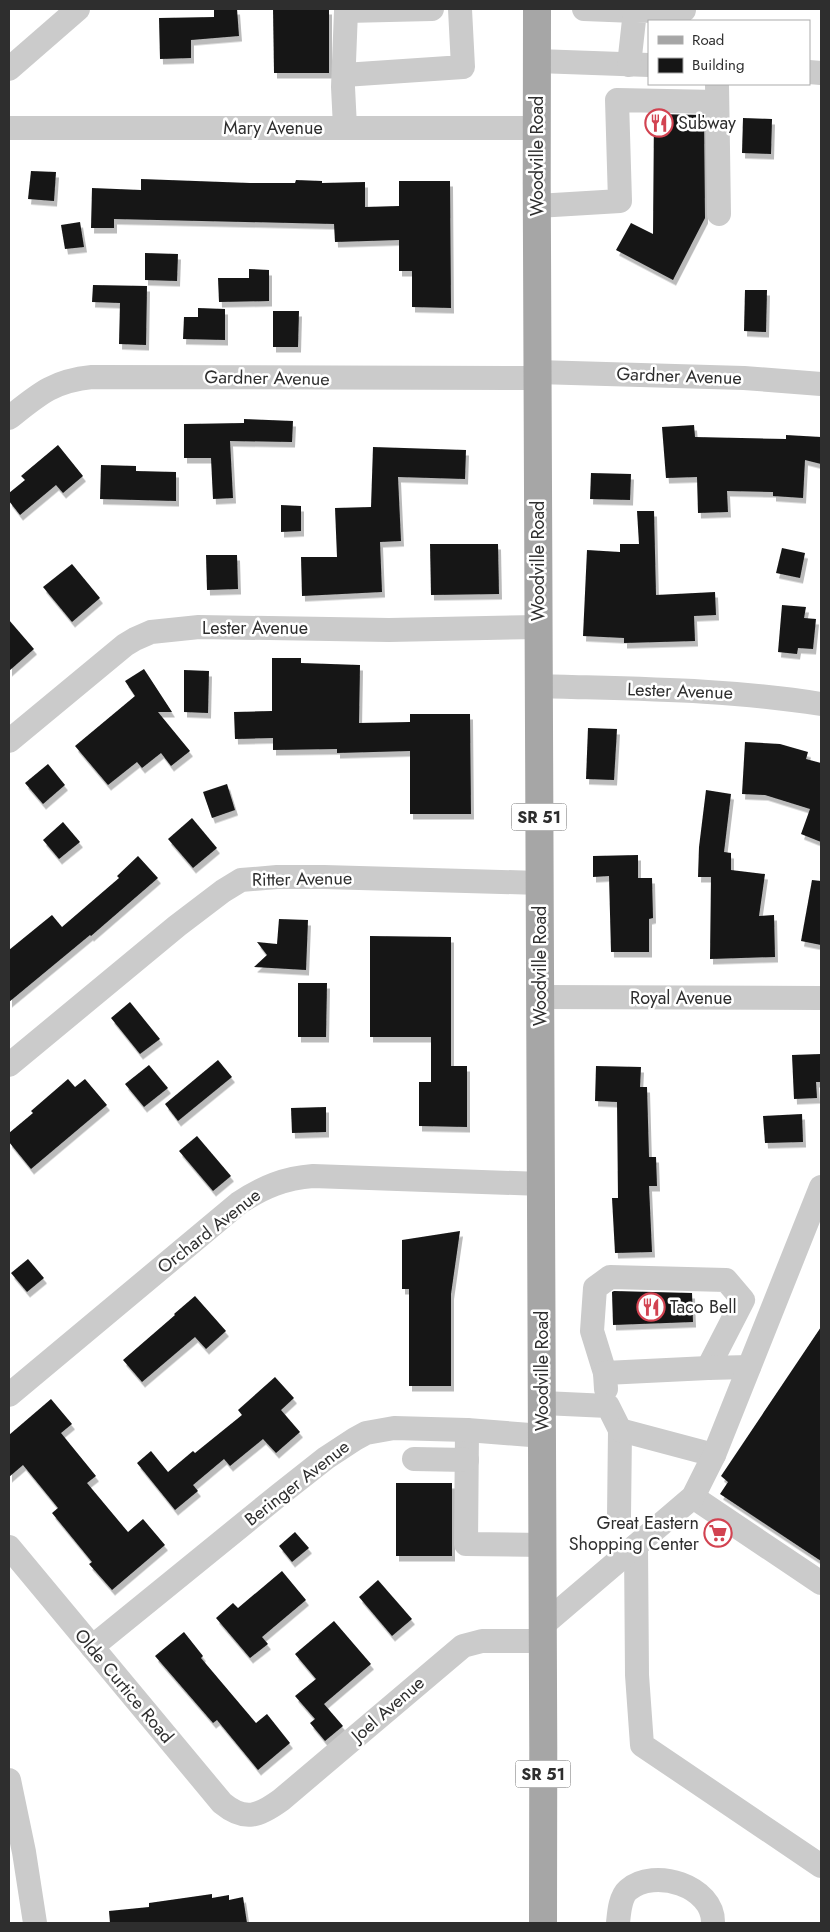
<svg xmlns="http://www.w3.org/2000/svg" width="830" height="1932" font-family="Jost,sans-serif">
  <defs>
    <filter id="shadow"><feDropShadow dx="3" dy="5.5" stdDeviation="0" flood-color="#0004"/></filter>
  </defs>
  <rect width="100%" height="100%" fill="#fff"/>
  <!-- building -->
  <g fill="#151515" filter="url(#shadow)">
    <polygon points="237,9 239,36 191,40 191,58 160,59 159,18 214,17 214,10"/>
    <polygon points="273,9 329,9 329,73 274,73"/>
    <polygon points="654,114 704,115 705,218 673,280 616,250 631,223 653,234"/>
    <polygon points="743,118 772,119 771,154 742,153"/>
    <polygon points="31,171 56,172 54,201 28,199"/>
    <polygon points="141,179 250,183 295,183 296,180 322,181 322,183 365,182 365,207 399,206 399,181 450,181 451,308 412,307 412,271 399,271 399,240 335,242 334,224 114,219 114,228 91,228 92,188 141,190"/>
    <polygon points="80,222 84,247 65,249 61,225"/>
    <polygon points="145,253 178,254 177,281 145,280"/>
    <polygon points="249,269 269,270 269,301 219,302 218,278 249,278"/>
    <polygon points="93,285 147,286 146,345 119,344 120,303 92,302"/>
    <polygon points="745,290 767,290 766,332 744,331"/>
    <polygon points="198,308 225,309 225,340 183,339 184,317 198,317"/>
    <polygon points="273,311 299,311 298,347 273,347"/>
    <polygon points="244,419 293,421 292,442 230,441 233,498 213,499 211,458 184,458 184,424 244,423"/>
    <polygon points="694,425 695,437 786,439 786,435 821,437 821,464 805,460 803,498 773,496 773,492 727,491 728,512 698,513 697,477 666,478 662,427"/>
    <polygon points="58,445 83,476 63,493 56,485 20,515 9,501 9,493 25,480 21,476"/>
    <polygon points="373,447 466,450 465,479 398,477 401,541 380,542 382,592 302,596 301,557 337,557 335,508 371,507"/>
    <polygon points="101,465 136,466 136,471 176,472 176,501 100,499"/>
    <polygon points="591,473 631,474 630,500 590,499"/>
    <polygon points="281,505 301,506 301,531 281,532"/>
    <polygon points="637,511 654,511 656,595 715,592 716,615 694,616 695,641 624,643 624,638 583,636 587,550 620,552 620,544 639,544"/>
    <polygon points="430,544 498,544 499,594 431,595"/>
    <polygon points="782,548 805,553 800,578 776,573"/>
    <polygon points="206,555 237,555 238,589 207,590"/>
    <polygon points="72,564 100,598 72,622 43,587"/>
    <polygon points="782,605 806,607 804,618 816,619 813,649 798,648 797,654 778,652"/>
    <polygon points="9,620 34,649 9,671"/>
    <polygon points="272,658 301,658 301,663 360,665 359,723 410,722 410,714 470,714 471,814 410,814 410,751 337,753 337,749 273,750 273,738 235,739 234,712 272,711"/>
    <polygon points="144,669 172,712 158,712 190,751 171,766 161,753 142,768 137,762 108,785 75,746 135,696 125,681"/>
    <polygon points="184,670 209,671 208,713 184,712"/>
    <polygon points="588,728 617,729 614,780 586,779"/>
    <polygon points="745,742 780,744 808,752 806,759 821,763 821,842 801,834 810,809 765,795 742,794"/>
    <polygon points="48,764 65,785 43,804 25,783"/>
    <polygon points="227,784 235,810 212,818 203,792"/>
    <polygon points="706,790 731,794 724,852 731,853 731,870 765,874 759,916 774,915 775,957 710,959 711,877 698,877 699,847"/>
    <polygon points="192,818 217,848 193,868 168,839"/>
    <polygon points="63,822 80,842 59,859 43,840"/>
    <polygon points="638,855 638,878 652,878 653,918 649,919 649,952 611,952 609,876 593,877 593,856"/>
    <polygon points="138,856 158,878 91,936 90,935 9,1002 9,950 52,915 62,927 119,878 117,876"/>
    <polygon points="812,880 821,881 821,945 801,941"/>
    <polygon points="279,919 308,920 306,970 254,967 267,955 257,942 277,944"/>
    <polygon points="370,936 451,937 451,1066 467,1066 467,1127 419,1126 419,1082 431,1082 431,1037 370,1037"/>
    <polygon points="298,983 327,983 326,1037 298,1037"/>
    <polygon points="130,1002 160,1039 140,1054 111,1018"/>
    <polygon points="821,1054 821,1082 816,1082 817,1098 794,1099 792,1055"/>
    <polygon points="218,1060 232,1077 178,1121 165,1104"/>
    <polygon points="149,1065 168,1088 144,1107 125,1084"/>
    <polygon points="596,1066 641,1067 640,1087 647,1087 649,1157 656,1157 657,1186 649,1186 652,1252 615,1253 612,1198 618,1198 617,1102 595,1101"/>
    <polygon points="68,1079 75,1087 85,1079 107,1105 31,1169 9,1142 9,1133 33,1113 31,1111"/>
    <polygon points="326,1107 326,1132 292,1133 291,1108"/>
    <polygon points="802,1114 803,1142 765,1143 763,1116"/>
    <polygon points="197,1136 231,1176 213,1191 179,1151"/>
    <polygon points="460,1231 451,1294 451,1386 409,1386 409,1289 402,1289 402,1240"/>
    <polygon points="28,1259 44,1278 27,1292 11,1273"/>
    <polygon points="614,1291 692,1293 693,1322 613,1325 612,1292"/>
    <polygon points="195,1296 226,1331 206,1349 195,1337 142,1382 123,1360 175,1315 174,1314"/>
    <polygon points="821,1327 821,1561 720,1494 728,1482 721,1476"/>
    <polygon points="275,1377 294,1398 281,1410 300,1432 276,1453 263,1439 230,1466 224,1459 193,1485 198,1491 175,1510 137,1463 151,1451 168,1472 193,1451 195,1453 242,1415 238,1410"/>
    <polygon points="51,1399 72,1424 61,1433 96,1476 87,1483 128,1532 143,1519 165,1545 112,1590 89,1564 92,1562 52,1513 58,1508 23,1465 9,1477 9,1435"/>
    <rect x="396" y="1483" width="56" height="73"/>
    <polygon points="295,1532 309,1548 292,1562 279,1546"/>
    <polygon points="282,1571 306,1600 262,1637 268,1644 250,1658 216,1618 233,1603 238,1608"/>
    <polygon points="378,1580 412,1619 392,1636 359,1597"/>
    <polygon points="334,1621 371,1664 324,1704 343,1726 325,1741 310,1723 315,1719 295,1696 316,1679 295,1654"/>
    <polygon points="184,1632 203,1656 201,1658 256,1723 267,1714 290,1743 258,1770 217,1720 213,1723 155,1656"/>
    <polygon points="212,1894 212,1898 229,1895 229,1900 243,1897 247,1923 110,1923 109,1911 149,1907 149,1903"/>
  </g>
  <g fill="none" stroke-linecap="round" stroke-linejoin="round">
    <!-- minor -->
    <g stroke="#cbcbcb" stroke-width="24">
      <polyline points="584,9 635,11 635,9"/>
      <polyline points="537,61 649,65"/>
      <polyline points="629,65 635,11 684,10 684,9"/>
      <polyline points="9,69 78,9"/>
      <polyline points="809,72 821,73"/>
      <polyline points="344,75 463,67 460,9"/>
      <polyline points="717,84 719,214"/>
      <polyline points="345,127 343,87 346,11 432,9"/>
      <polyline points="9,128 537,128"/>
      <polyline points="537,206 620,201 617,100 717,102"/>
      <polyline points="537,372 744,378 821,384"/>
      <path d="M9 418C39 394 53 381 92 377L537 378"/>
      <path d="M539 686C633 689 728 689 821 704"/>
      <polyline points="9,741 125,645 135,639 151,632 199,627 389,630 538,627"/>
      <polyline points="540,997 821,998"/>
      <polyline points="9,1065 177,926 223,891 241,880 277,877 324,877 540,883"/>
      <polyline points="605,1373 592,1331 595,1288 610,1277 726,1280 743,1300 708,1368"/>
      <polyline points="606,1389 605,1373 708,1368 749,1367"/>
      <path d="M9 1395 239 1203C263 1187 285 1178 313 1176L541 1184"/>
      <polyline points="543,1403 608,1406 620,1430 619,1517"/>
      <polyline points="467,1430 466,1544 543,1545"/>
      <polyline points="620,1430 714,1455"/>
      <polyline points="414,1459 467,1460"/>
      <polyline points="693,1497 821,1583"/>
      <polyline points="636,1546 637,1675 642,1745 821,1866"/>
      <path d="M9 1547 222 1803C245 1822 259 1816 281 1800L463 1646 482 1641H544"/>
      <polyline points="544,1624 693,1497 714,1455 821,1187"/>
      <polyline points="92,1647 279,1495 326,1458 355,1439 366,1433 394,1428 467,1430 543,1436"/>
      <polyline points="9,1780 24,1852 35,1923"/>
      <path d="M618 1923C619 1913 620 1897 628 1890 654 1867 714 1886 713 1923"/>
    </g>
    <!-- major -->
    <path stroke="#a6a6a6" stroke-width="28" d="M537 9C535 647 545 1285 543 1923"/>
  </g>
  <!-- icons -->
  <defs>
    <g id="restaurant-ring" transform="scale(1.4375)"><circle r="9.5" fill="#fff" stroke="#d24351" stroke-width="1.5"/><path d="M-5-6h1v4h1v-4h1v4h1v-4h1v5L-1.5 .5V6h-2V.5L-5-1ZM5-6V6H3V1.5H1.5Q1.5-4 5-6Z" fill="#d24351"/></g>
    <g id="supermarket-ring" transform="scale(1.4375)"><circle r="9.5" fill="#fff" stroke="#d24351" stroke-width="1.5"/><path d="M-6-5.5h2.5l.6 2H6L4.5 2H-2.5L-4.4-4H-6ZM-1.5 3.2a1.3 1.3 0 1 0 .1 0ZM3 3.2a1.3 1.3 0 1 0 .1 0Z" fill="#d24351"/></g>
  </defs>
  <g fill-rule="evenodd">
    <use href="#restaurant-ring" x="659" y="123"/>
    <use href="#restaurant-ring" x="651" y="1307"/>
    <use href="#supermarket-ring" x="718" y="1533"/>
  </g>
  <g text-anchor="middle" stroke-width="5" stroke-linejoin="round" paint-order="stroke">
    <!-- shield labels -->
    <g fill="#fff" stroke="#6d6d6d" stroke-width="1">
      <rect x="511.5" y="803.5" width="55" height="27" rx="4"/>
      <rect x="515.5" y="1760.5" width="55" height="27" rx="4"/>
    </g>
    <g font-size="16" font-weight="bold" fill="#2e2e2e">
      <text x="539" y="823">SR 51</text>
      <text x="543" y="1780">SR 51</text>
    </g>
    <!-- poi labels -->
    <g font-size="18" fill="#2e2e2e" stroke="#fff" text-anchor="start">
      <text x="678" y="129">Subway</text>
      <text x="670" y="1313">Taco Bell</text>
      <text x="699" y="1529" text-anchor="end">Great Eastern<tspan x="699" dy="21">Shopping Center</tspan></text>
    </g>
    <!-- street labels -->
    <g font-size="18" fill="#2e2e2e" stroke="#fff">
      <text x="273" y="134">Mary Avenue</text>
      <text transform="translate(537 156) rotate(-90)" y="6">Woodville Road</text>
      <text transform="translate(679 376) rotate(2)" y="6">Gardner Avenue</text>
      <text transform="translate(267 378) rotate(1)" y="6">Gardner Avenue</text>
      <text transform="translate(538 561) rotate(-90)" y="6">Woodville Road</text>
      <text x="255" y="634">Lester Avenue</text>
      <text transform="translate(680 691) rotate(2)" y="6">Lester Avenue</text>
      <text transform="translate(302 879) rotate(-1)" y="6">Ritter Avenue</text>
      <text transform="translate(540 966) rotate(-90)" y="6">Woodville Road</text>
      <text x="681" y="1004">Royal Avenue</text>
      <text transform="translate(209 1231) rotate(-38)" y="6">Orchard Avenue</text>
      <text transform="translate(542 1371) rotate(-90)" y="6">Woodville Road</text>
      <text transform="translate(297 1483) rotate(-38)" y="6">Beringer Avenue</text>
      <text transform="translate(124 1686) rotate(50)" y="6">Olde Curtice Road</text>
      <text transform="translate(388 1709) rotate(-41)" y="6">Joel Avenue</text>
    </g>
  </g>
  <!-- border -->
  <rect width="830" height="1932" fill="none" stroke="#2e2e2e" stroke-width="20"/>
  <!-- legend -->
  <rect x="648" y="20" width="162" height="65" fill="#ffffff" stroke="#ababab"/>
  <rect x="658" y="36" width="25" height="8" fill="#a6a6a6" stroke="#ababab"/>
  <text x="692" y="45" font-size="15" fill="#2e2e2e">Road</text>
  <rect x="658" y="58" width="25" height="15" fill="#151515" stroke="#ababab"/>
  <text x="692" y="70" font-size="15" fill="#2e2e2e">Building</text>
</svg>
